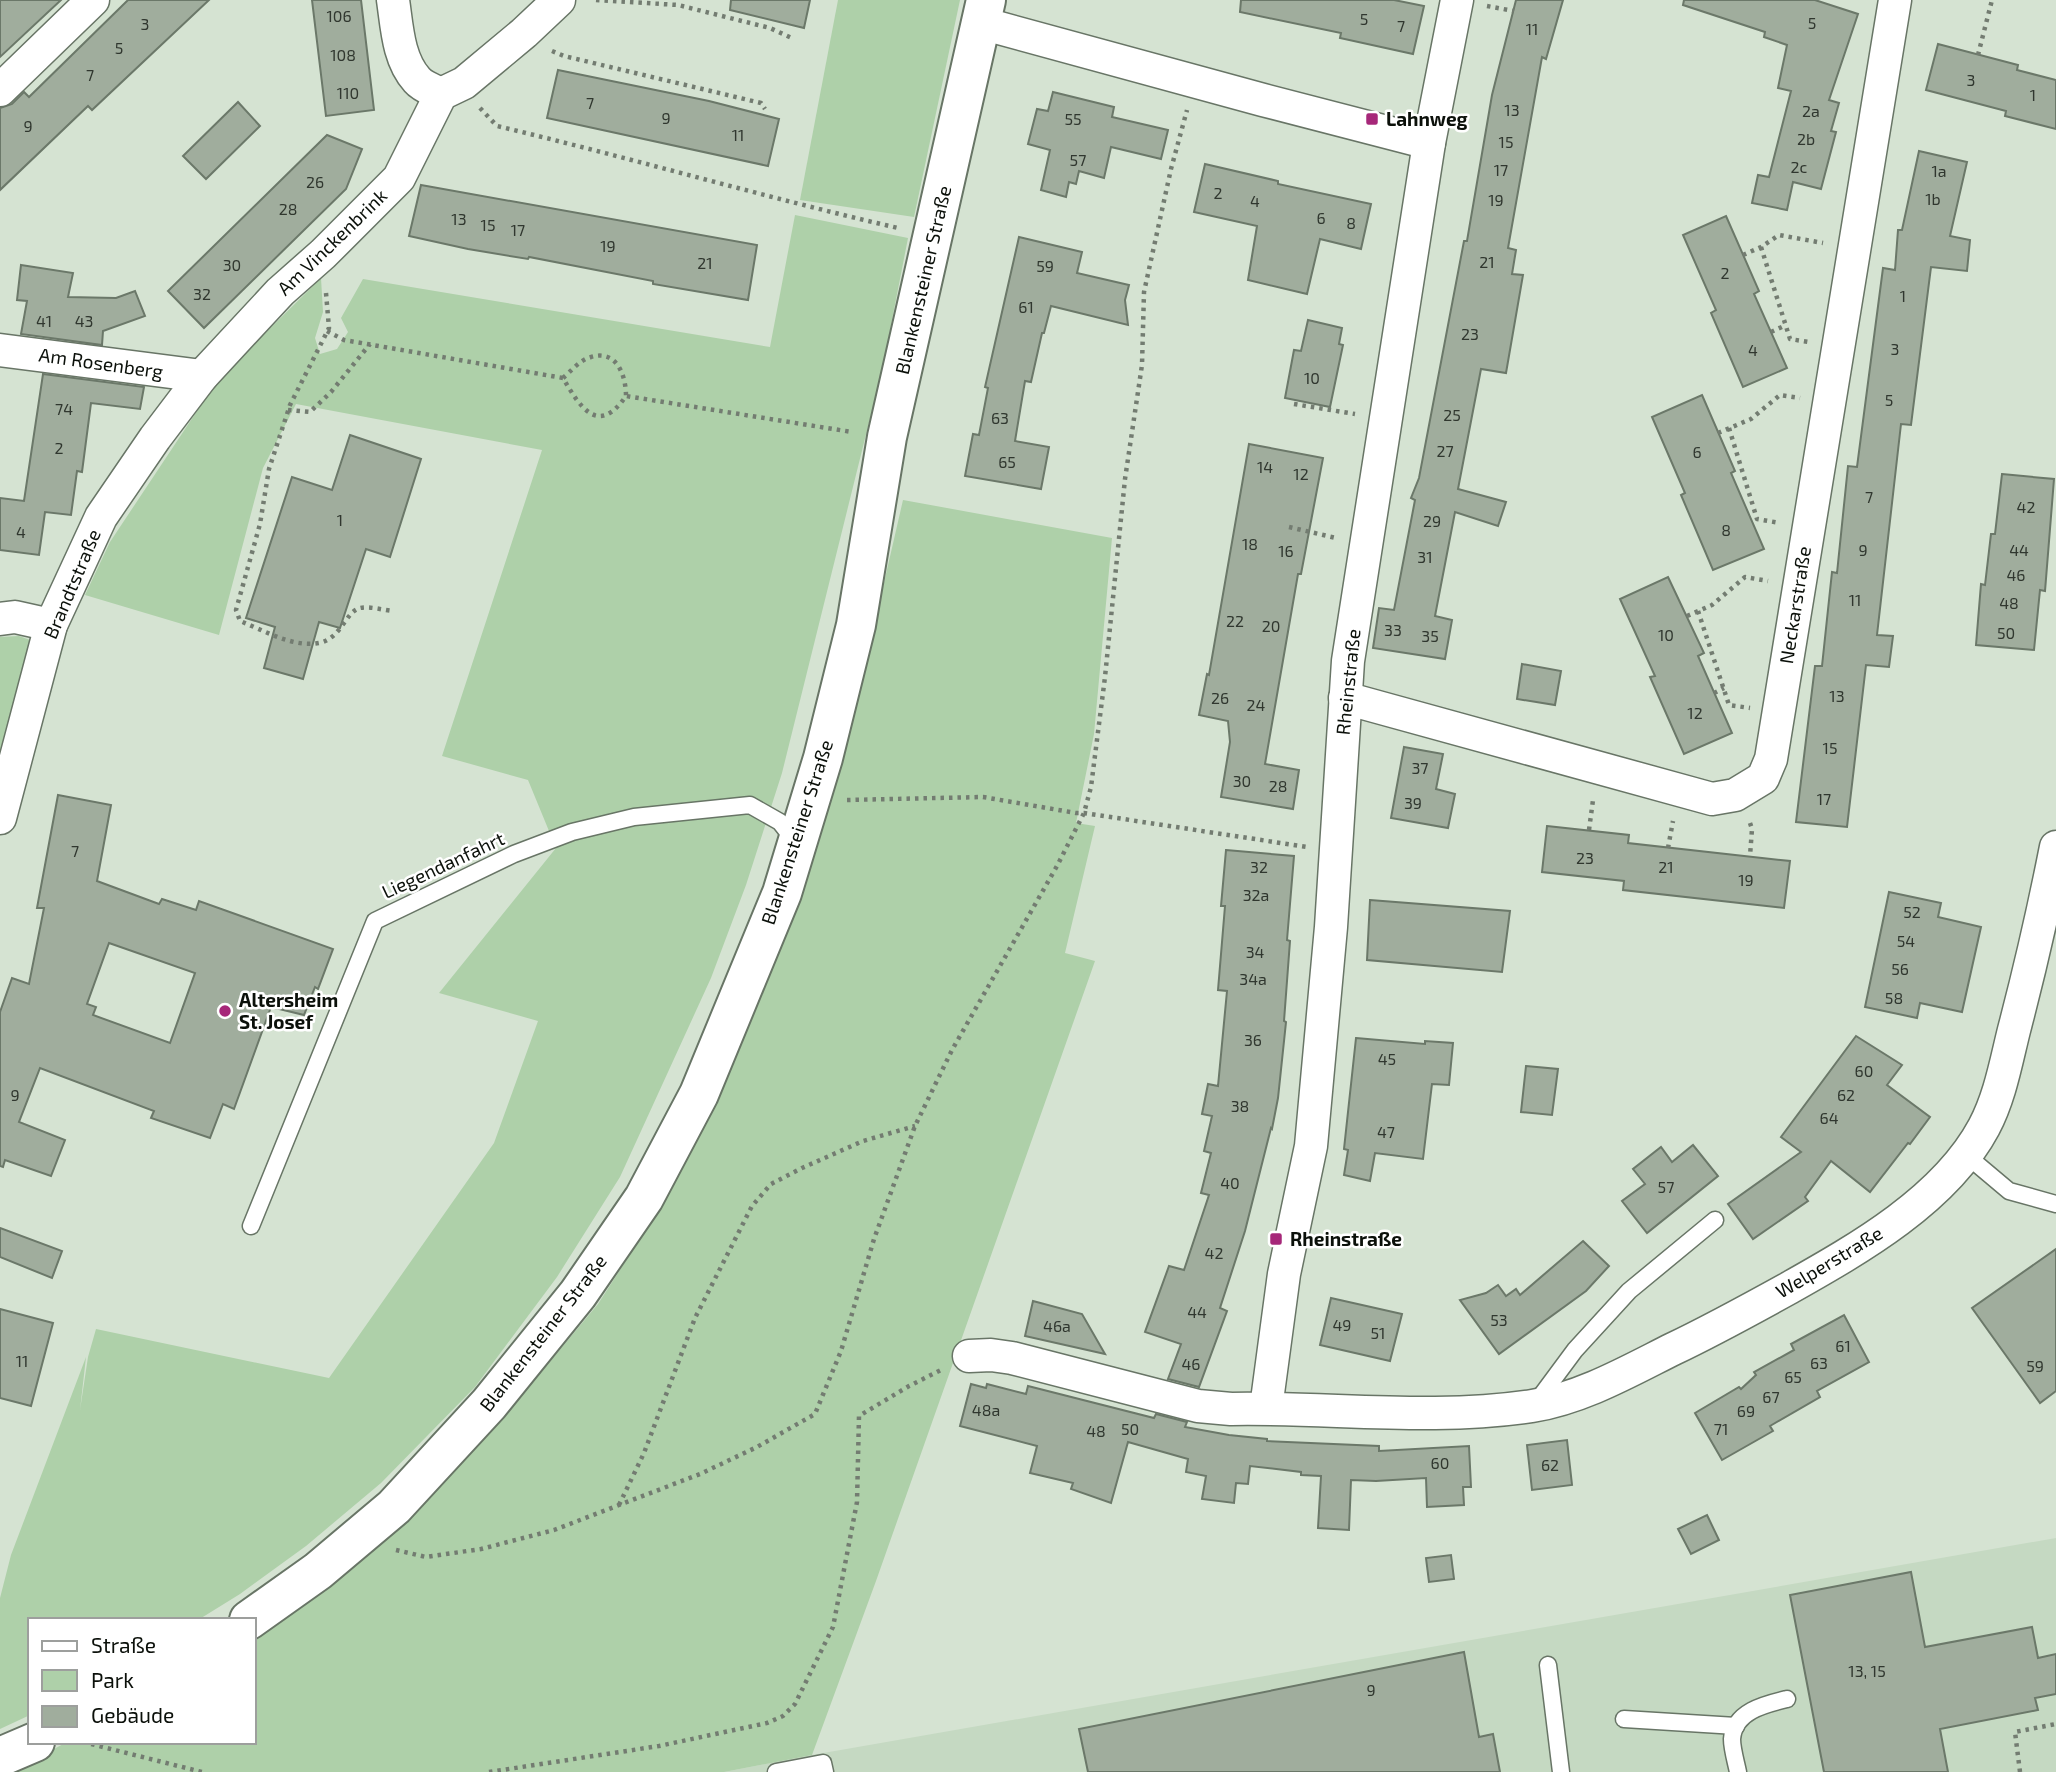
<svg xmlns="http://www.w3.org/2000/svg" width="2056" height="1772" font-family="'Exo 2',sans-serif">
  <rect width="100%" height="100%" fill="#d5e3d2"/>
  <!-- built -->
  <polygon fill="#c5d9c2" points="2056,1538 2056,1772 724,1772 812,1755"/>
  <!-- green -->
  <g fill="#aed0a9">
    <polygon points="838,0 960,0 914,217 800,200"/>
    <polygon points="795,215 908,238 883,366 782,773 746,885 711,978 620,1177 557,1277 475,1387 381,1483 306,1546 240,1594 198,1620 30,1620 30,1715 0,1729 0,1598 11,1555 86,1357 80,1410 88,1357 96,1329 329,1378 494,1143 538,1021 439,993 556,848 528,780 442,756 542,450 296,404 263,468 219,635 85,595 110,542 203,402 222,376 321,278 323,312 315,338 320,354 337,349 348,332 341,318 363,279 770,347"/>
    <polygon points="903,500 1112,538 1094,734 1076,823 1095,826 1065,953 1095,961 876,1581 812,1755 724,1772 11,1772 67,1742 254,1742 254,1631 409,1516 507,1413 598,1304 665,1200 724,1086 818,835 869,648"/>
    <polygon points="19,636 33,641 24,666 0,759 0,637"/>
  </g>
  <!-- building -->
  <g fill="#a0ad9d" stroke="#6b7869" stroke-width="2" fill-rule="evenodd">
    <polygon points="0,0 61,0 0,57"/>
    <polygon points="128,0 209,0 92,110 88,106 0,190 0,108 12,104 24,92 29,97"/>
    <polygon points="312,0 361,0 374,110 326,116"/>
    <polygon points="731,0 810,0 804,28 730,10"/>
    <polygon points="1241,0 1394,0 1424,6 1413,54 1340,38 1341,33 1240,12"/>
    <polygon points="1516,0 1563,0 1546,59 1542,57 1508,248 1516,250 1512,274 1523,275 1506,373 1481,369 1458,489 1506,502 1498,526 1455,512 1435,616 1452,620 1445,659 1373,648 1379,608 1394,610 1415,500 1411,498 1419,478 1464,241 1467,241 1492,95"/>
    <polygon points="1684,0 1815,0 1858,14 1829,100 1839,103 1831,131 1836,132 1821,189 1793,182 1787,210 1752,203 1758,175 1769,177 1791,91 1778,88 1787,45 1764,37 1765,32 1683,5"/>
    <polygon points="1938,44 2018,65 2017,70 2056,80 2056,129 2005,116 2006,111 1926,90"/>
    <polygon points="558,70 709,101 779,119 768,166 547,118"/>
    <polygon points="1053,92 1114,107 1112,117 1168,130 1161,159 1111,147 1104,178 1079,171 1076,184 1069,182 1066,197 1041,190 1050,150 1028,144 1037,109 1048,111"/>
    <polygon points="238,102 260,126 206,179 183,156"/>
    <polygon points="327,135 362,149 346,189 204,328 168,291"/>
    <polygon points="1919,151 1967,162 1950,236 1970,240 1967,271 1931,267 1911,425 1901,424 1877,635 1893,636 1889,667 1866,665 1847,827 1796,822 1815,666 1822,666 1832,572 1837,573 1848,466 1857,467 1883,268 1895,270 1898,230 1902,230"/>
    <polygon points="1205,164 1278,181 1278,184 1371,204 1361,249 1320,239 1307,294 1248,280 1257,226 1194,212"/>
    <polygon points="421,185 757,245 748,300 653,284 653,281 529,257 528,259 468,249 409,236"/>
    <polygon points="1726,216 1759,291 1754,294 1787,368 1743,387 1711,313 1716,310 1683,235"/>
    <polygon points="1019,237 1082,252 1077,273 1129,285 1125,300 1128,325 1051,306 1044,333 1042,333 1031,382 1025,381 1015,441 1049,447 1041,489 965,476 973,434 979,435 988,388 985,387"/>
    <polygon points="21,265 73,273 68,297 116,298 135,291 145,316 103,331 102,345 21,334 27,301 17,300"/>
    <polygon points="1308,320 1342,328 1339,344 1343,345 1330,407 1285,398 1294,350 1301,351"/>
    <polygon points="43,374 144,387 140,409 91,403 82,472 77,471 71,515 45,512 39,555 0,550 0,498 24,501"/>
    <polygon points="1702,395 1735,471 1731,473 1764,549 1713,570 1681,495 1685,493 1652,417"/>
    <polygon points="350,435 421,459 390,557 366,549 340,628 319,622 303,679 264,668 275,627 246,618 292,477 332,490"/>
    <polygon points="1249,444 1323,458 1301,574 1298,574 1265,764 1299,770 1293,809 1221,797 1230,742 1228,721 1199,715 1207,674 1209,675"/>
    <polygon points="2002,474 2054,479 2045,591 2040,590 2034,650 1976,645 1981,584 1985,585 1991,534 1995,534"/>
    <polygon points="1668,577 1704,653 1698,656 1732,733 1684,754 1650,677 1655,676 1620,599"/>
    <polygon points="1522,664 1561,671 1555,705 1517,699"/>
    <polygon points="1404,747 1443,754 1436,789 1455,794 1448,828 1391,818"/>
    <path d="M58 795 111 805 97 881 159 904 162 899 196 910 199 901 333 949 318 989 315 987 304 1015 271 1007 234 1109 223 1104 210 1138 151 1118 154 1111 40 1068 19 1122 65 1140 51 1176 5 1160 3 1167 0 1166V1012L12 978 29 984 44 908H37ZM109 943 195 973 170 1043 93 1015 96 1007 87 1004Z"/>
    <polygon points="1547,826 1629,835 1628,843 1790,861 1784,908 1623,890 1624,881 1542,872"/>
    <polygon points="1226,850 1294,856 1287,940 1290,941 1284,1021 1286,1022 1278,1098 1272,1129 1271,1128 1245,1231 1220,1308 1227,1311 1199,1387 1168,1379 1181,1344 1145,1332 1169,1266 1184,1270 1209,1195 1201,1193 1211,1153 1204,1151 1212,1116 1202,1114 1208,1084 1218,1086 1227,991 1218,990 1225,906 1221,906"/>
    <polygon points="1889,892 1941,903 1938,917 1981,927 1962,1012 1920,1003 1917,1018 1865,1007"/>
    <polygon points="1370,900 1510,911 1502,972 1367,960"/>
    <polygon points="1856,1036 1902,1065 1887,1085 1930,1117 1910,1144 1908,1143 1870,1192 1831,1161 1805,1197 1808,1201 1753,1239 1728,1204 1801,1152 1781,1137"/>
    <polygon points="1356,1038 1425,1044 1425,1041 1453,1043 1449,1085 1432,1084 1423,1159 1375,1153 1370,1181 1344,1175 1348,1150 1344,1149"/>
    <polygon points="1526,1066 1558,1069 1552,1115 1521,1112"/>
    <polygon points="1693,1145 1718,1176 1647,1233 1622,1201 1645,1184 1633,1169 1661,1147 1672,1162"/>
    <polygon points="0,1228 62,1251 52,1278 0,1257"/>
    <polygon points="1583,1241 1609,1266 1586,1291 1499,1354 1460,1300 1486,1293 1498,1285 1506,1296 1516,1289 1520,1295"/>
    <polygon points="2056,1249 2056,1391 2040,1403 1972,1308"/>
    <polygon points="1331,1298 1402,1314 1390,1361 1320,1345"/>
    <polygon points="1033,1301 1082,1314 1105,1354 1025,1336"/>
    <polygon points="0,1309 53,1323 31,1406 0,1398"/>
    <polygon points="1844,1315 1869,1362 1817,1391 1820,1397 1770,1426 1773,1431 1722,1460 1695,1413 1739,1387 1741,1389 1756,1375 1754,1372 1794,1350 1791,1344"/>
    <polygon points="971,1384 986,1388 987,1384 1026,1394 1028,1386 1154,1418 1156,1414 1187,1422 1185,1427 1229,1435 1267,1439 1267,1441 1379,1446 1379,1451 1469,1446 1471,1487 1463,1487 1464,1505 1427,1507 1426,1478 1376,1481 1351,1480 1349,1530 1318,1528 1321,1476 1301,1475 1301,1472 1250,1466 1248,1484 1236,1483 1234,1503 1202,1499 1206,1476 1186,1472 1188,1459 1128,1442 1111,1503 1071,1489 1073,1483 1030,1473 1037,1446 960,1426"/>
    <polygon points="1567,1440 1572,1485 1532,1490 1527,1445"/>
    <polygon points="1707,1515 1719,1540 1691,1554 1678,1529"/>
    <polygon points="1451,1555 1454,1579 1429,1582 1426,1558"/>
    <polygon points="1911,1572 1925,1647 2032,1627 2038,1658 2056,1654 2056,1694 2035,1698 2038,1710 1940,1729 1948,1772 1824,1772 1790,1595"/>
    <polygon points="1464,1652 1479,1737 1493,1734 1500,1772 1088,1772 1079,1729"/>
  </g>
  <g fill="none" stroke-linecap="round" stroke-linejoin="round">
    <!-- service casing -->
    <g stroke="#687566" stroke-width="19">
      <g id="service">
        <polyline points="1965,1154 2009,1191 2056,1204"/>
        <polyline points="251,1226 375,921 514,854 572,832 634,817 750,805 780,822 795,841"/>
        <polyline points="1535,1404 1575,1350 1629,1291 1715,1220"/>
        <polyline points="1548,1665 1561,1772"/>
        <polyline points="1624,1719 1736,1726"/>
        <polyline points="776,1772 823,1763 825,1772"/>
        <path d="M1738 1772C1736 1762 1732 1749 1732 1739 1734 1711 1766 1704 1787 1699"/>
      </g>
    </g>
    <!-- minor casing -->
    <g stroke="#687566" stroke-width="35">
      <g id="minor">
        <path d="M393 0C397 27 398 59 417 80 423 87 433 90 441 94"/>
        <polyline points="981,23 1263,100 1429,143"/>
        <polyline points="0,90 93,0"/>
        <polyline points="0,350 202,376"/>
        <polyline points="0,619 15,617 51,625"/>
        <polyline points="1345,698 1712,799 1735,795 1763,778 1771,759 1895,0"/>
        <polyline points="0,818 51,625 101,517 155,438 202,376 280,292 323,254 399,178 441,94 464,83 524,33 559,0"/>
        <path d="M969 1356 991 1355 1012 1358 1198 1406 1231 1409C1330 1407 1433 1421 1532 1406 1582 1398 1629 1371 1673 1349 1713 1330 1751 1309 1789 1288 1858 1249 1945 1200 1984 1127 2000 1097 2006 1062 2014 1030 2030 969 2044 908 2056 847"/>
        <polyline points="1266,1408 1284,1274 1311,1146 1331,927 1348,661 1429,143 1457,0"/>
      </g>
    </g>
    <!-- secondary casing -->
    <g stroke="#687566" stroke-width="42">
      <g id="secondary">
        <polyline points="249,1620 318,1571 394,1507 489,1404 578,1294 644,1198 699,1094 782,893 823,758 856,625 887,437 986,0"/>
        <polyline points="0,1757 35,1742"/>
      </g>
    </g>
    <!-- path -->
    <g stroke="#737c71" stroke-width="4.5" stroke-dasharray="3.5 5" stroke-linecap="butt">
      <polyline points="596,0 678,5 770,28 794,39"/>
      <polyline points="1487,6 1514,11"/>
      <polyline points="552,51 564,56 761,103 765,109"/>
      <polyline points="1978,55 1992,0"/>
      <path d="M480 108 497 126C631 158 764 197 898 228"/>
      <polyline points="1761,247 1790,339 1809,342"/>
      <polyline points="1743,255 1761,247 1779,235 1823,243"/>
      <path d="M326 293 329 328 290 405 269 469 260 524 236 610 240 621C263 630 293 648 319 643 342 638 345 612 360 608 369 606 383 610 393 611"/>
      <path d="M327 331 344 340 563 378C580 407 598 437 626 396L852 432"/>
      <polyline points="1771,332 1786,325"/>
      <path d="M563 378C571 371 581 359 591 357 617 349 626 376 626 396"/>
      <polyline points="1294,404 1355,414"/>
      <polyline points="288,410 310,412 331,392 370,344"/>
      <polyline points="1729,428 1757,519 1780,523"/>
      <polyline points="1718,433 1751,419 1780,395 1800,398"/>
      <polyline points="1289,527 1336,538"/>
      <polyline points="1698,611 1729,705 1750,708"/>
      <polyline points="1687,616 1712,605 1745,577 1768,581"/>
      <polyline points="1714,693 1724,688"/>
      <polyline points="847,800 983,797 1076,813 1084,813 1307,847"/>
      <polyline points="1750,823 1752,829 1750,856"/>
      <polyline points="1589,830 1593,800"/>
      <polyline points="1668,848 1673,821"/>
      <polyline points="619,1505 644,1453 695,1318 752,1206 771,1184 802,1168 863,1141 915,1126"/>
      <polyline points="396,1550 426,1557 481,1549 554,1530 700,1474 757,1447 815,1414 841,1351 874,1239 915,1126 952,1050 1057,866 1084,813 1091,787 1105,677 1125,479 1142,365 1144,292 1171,169 1187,110"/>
      <polyline points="83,1742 202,1772"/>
      <polyline points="489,1772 659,1746 767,1723 783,1716 795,1704 833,1627 857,1502 859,1416 909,1386 943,1369"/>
      <polyline points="2020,1772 2015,1732 2056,1724"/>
    </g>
    <!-- service -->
    <use href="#service" stroke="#fff" stroke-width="16"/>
    <!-- minor -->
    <use href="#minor" stroke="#fff" stroke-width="32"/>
    <!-- secondary -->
    <use href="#secondary" stroke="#fff" stroke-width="38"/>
  </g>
  <!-- markers -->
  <g fill="#a62779" stroke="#fff" stroke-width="2.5">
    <rect x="1365" y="112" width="14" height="14" rx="3.5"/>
    <circle cx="225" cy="1011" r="7"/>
    <rect x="1269" y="1232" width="14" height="14" rx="3.5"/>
  </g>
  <g text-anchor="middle" stroke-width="5" stroke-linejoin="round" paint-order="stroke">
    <!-- number labels -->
    <g font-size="16" fill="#30372f">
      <text x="339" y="22">106</text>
      <text x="1364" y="25">5</text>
      <text x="1812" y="29">5</text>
      <text x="145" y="30">3</text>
      <text x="1401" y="32">7</text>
      <text x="1532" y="35">11</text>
      <text x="119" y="54">5</text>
      <text x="343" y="61">108</text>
      <text x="90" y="81">7</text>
      <text x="1971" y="86">3</text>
      <text x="348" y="99">110</text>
      <text x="2033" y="101">1</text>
      <text x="590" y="109">7</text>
      <text x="1512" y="116">13</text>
      <text x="1811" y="117">2a</text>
      <text x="666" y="124">9</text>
      <text x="1073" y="125">55</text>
      <text x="28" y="132">9</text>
      <text x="738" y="141">11</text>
      <text x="1806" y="145">2b</text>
      <text x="1506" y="148">15</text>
      <text x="1078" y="166">57</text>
      <text x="1799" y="173">2c</text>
      <text x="1501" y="176">17</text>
      <text x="1939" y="177">1a</text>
      <text x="315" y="188">26</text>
      <text x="1218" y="199">2</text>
      <text x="1933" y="205">1b</text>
      <text x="1496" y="206">19</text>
      <text x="1255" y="207">4</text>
      <text x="288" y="215">28</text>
      <text x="1321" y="224">6</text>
      <text x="459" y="225">13</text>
      <text x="1351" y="229">8</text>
      <text x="488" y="231">15</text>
      <text x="518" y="236">17</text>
      <text x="608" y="252">19</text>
      <text x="1487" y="268">21</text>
      <text x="705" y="269">21</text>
      <text x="232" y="271">30</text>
      <text x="1045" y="272">59</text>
      <text x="1725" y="279">2</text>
      <text x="202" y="300">32</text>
      <text x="1903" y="302">1</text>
      <text x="1026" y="313">61</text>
      <text x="44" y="327">41</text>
      <text x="84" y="327">43</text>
      <text x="1470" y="340">23</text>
      <text x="1895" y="355">3</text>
      <text x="1753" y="356">4</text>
      <text x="1312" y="384">10</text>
      <text x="1889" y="406">5</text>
      <text x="64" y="415">74</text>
      <text x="1452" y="421">25</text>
      <text x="1000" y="424">63</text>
      <text x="59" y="454">2</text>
      <text x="1445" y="457">27</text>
      <text x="1697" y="458">6</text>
      <text x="1007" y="468">65</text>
      <text x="1265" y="473">14</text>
      <text x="1301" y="480">12</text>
      <text x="1869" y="503">7</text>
      <text x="2026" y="513">42</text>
      <text x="340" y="526">1</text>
      <text x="1432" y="527">29</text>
      <text x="1726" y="536">8</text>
      <text x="21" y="538">4</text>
      <text x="1250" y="550">18</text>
      <text x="1863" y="556">9</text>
      <text x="2019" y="556">44</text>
      <text x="1286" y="557">16</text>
      <text x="1425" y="563">31</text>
      <text x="2016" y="581">46</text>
      <text x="1855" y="606">11</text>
      <text x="2009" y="609">48</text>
      <text x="1235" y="627">22</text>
      <text x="1271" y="632">20</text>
      <text x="1393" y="636">33</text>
      <text x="2006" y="639">50</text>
      <text x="1666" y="641">10</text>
      <text x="1430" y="642">35</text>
      <text x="1837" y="702">13</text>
      <text x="1220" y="704">26</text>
      <text x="1256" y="711">24</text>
      <text x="1695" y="719">12</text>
      <text x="1830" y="754">15</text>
      <text x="1420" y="774">37</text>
      <text x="1242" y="787">30</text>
      <text x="1278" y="792">28</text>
      <text x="1824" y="805">17</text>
      <text x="1413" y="809">39</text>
      <text x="75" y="857">7</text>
      <text x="1585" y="864">23</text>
      <text x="1259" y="873">32</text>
      <text x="1666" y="873">21</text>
      <text x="1746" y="886">19</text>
      <text x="1256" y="901">32a</text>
      <text x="1912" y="918">52</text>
      <text x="1906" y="947">54</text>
      <text x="1255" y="958">34</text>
      <text x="1900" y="975">56</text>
      <text x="1253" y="985">34a</text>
      <text x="1894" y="1004">58</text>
      <text x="1253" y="1046">36</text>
      <text x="1387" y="1065">45</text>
      <text x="1864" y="1077">60</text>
      <text x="15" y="1101">9</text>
      <text x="1846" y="1101">62</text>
      <text x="1240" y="1112">38</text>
      <text x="1829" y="1124">64</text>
      <text x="1386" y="1138">47</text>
      <text x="1230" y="1189">40</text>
      <text x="1666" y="1193">57</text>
      <text x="1214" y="1259">42</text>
      <text x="1197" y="1318">44</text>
      <text x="1499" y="1326">53</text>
      <text x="1342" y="1331">49</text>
      <text x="1057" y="1332">46a</text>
      <text x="1378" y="1339">51</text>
      <text x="1843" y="1352">61</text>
      <text x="22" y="1367">11</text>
      <text x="1819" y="1369">63</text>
      <text x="1191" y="1370">46</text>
      <text x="2035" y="1372">59</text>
      <text x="1793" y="1383">65</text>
      <text x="1771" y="1403">67</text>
      <text x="986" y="1416">48a</text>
      <text x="1746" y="1417">69</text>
      <text x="1130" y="1435">50</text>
      <text x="1721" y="1435">71</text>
      <text x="1096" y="1437">48</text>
      <text x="1440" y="1469">60</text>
      <text x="1550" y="1471">62</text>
      <text x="1867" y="1677">13, 15</text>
      <text x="1371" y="1696">9</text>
    </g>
    <!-- poi labels -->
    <g font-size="19" font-weight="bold" fill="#0b100a" stroke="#fff" text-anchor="start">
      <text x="1386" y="126">Lahnweg</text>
      <text x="239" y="1007">Altersheim<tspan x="239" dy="22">St. Josef</tspan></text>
      <text x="1290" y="1246">Rheinstraße</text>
    </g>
    <!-- street labels -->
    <g font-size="19" fill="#0b100a" stroke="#fff">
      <text transform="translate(332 242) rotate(-44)" y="7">Am Vinckenbrink</text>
      <text transform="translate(923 280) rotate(-77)" y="7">Blankensteiner Straße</text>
      <text transform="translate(101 363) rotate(8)" y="7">Am Rosenberg</text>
      <text transform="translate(72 584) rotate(-67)" y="7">Brandtstraße</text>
      <text transform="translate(1795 605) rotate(-81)" y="7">Neckarstraße</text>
      <text transform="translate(1348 682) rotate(-84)" y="7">Rheinstraße</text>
      <text transform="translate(797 832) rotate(-72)" y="7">Blankensteiner Straße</text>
      <text transform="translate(443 865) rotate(-25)" y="7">Liegendanfahrt</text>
      <text transform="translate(1829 1262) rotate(-31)" y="7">Welperstraße</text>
      <text transform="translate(543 1333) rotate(-52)" y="7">Blankensteiner Straße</text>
    </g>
  </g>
  <!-- legend -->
  <rect x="28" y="1618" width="228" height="126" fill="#ffffff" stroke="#9d9f9d" stroke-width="2"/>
  <rect x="42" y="1641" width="35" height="10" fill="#ffffff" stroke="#9d9f9d" stroke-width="2"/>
  <text x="91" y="1653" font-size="21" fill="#0b100a">Straße</text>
  <rect x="42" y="1670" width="35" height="21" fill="#aed0a9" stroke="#9d9f9d" stroke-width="2"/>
  <text x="91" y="1688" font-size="21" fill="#0b100a">Park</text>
  <rect x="42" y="1706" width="35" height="21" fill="#a0ad9d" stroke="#9d9f9d" stroke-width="2"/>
  <text x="91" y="1723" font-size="21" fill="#0b100a">Gebäude</text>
</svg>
